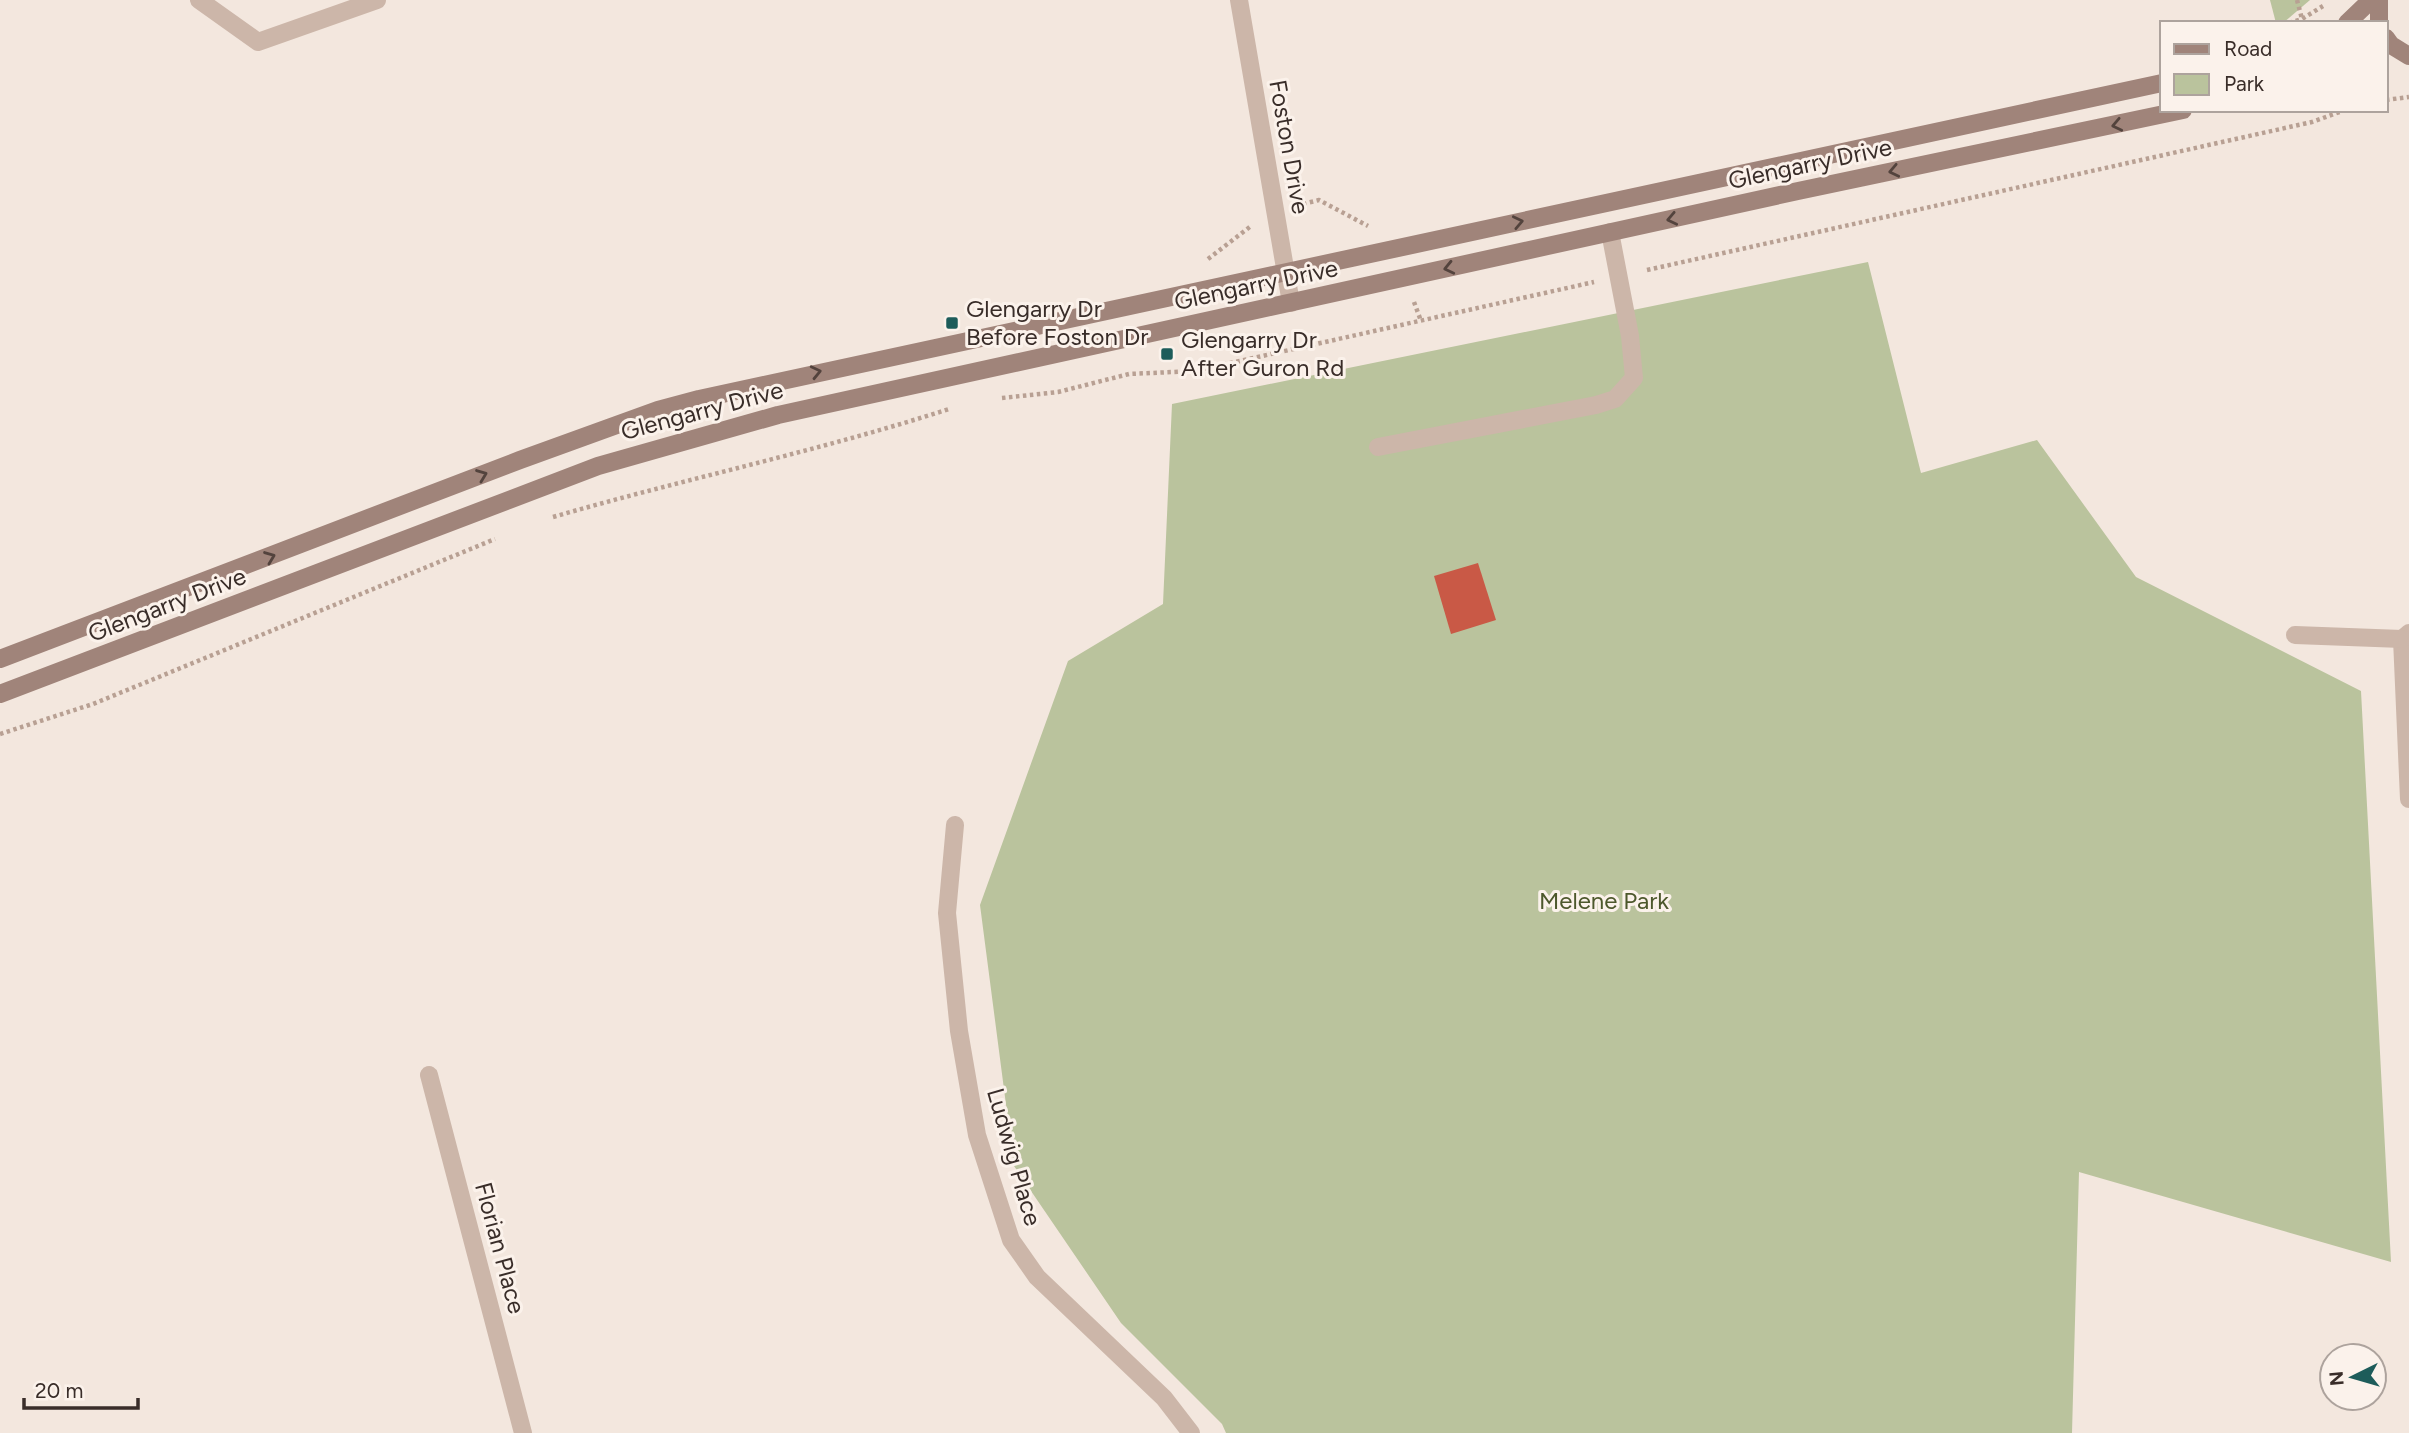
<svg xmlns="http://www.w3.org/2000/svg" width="2409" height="1433" font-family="Figtree,sans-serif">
  <rect width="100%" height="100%" fill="#f3e7de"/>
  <!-- green -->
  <g fill="#bac39d">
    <polygon points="2270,0 2310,0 2283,23 2276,23"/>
    <polygon points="1868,262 1921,473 2037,440 2136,577 2361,691 2391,1262 2079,1172 2072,1433 1226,1433 1222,1424 1121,1323 1014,1166 980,905 1068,661 1163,604 1172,404"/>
  </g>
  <!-- building -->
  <polygon fill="#c95946" points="1478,563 1496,620 1451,634 1434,576"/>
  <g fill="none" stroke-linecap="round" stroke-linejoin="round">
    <!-- path -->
    <g stroke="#b8a093" stroke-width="4.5" stroke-dasharray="3.5 3.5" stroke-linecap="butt">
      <polyline points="2297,0 2302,19"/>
      <polyline points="2289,23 2302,19 2323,6"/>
      <polyline points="2386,100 2409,97"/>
      <polyline points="1303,204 1319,200 1368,226"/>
      <polyline points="1208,259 1251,226"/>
      <polyline points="1647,270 2312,122 2345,110"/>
      <polyline points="1414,302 1421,321"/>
      <polyline points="1002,398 1058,392 1129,374 1195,371 1594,282"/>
      <path d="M553 517C684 479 819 451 949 409"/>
      <polyline points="0,734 93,704 495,539"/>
    </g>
    <!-- lane -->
    <polyline stroke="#ccb6a9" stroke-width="18" points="1378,447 1596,405 1615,399 1634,378 1630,336 1610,232"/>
    <!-- street -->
    <g stroke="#ccb6a9" stroke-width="18">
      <polyline points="199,0 258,42 377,0"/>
      <polyline points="1239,0 1291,303"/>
      <polyline points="2409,633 2402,639 2409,799"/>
      <polyline points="2295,635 2402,639"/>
      <polyline points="955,825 947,913 959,1031 977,1135 1011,1240 1037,1277 1164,1398 1191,1433"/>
      <polyline points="429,1075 523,1433"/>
    </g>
    <!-- secondary -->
    <g stroke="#a0847a" stroke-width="18">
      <polyline points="2347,23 2371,0"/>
      <polyline points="2379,23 2379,0"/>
      <polyline points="2386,38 2391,45 2409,56"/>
      <polyline points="0,659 520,460 658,410 699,399 2162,83"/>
      <polyline points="0,694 598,466 778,415 1798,191 2183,110"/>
    </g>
  </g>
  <!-- one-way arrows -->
  <defs><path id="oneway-chevron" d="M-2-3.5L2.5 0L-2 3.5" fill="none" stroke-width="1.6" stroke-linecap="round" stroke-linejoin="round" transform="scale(1.75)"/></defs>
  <g stroke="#53433d">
    <use href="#oneway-chevron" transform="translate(2117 125) rotate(168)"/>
    <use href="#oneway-chevron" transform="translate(1894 171) rotate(168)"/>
    <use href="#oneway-chevron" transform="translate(1672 219) rotate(168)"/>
    <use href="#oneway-chevron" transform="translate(1518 222) rotate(-12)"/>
    <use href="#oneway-chevron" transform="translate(1449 268) rotate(167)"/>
    <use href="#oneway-chevron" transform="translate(816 372) rotate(-13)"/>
    <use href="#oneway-chevron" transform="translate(482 475) rotate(-21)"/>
    <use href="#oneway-chevron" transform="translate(270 557) rotate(-21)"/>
  </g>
  <!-- markers -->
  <g fill="#1d5c5a" stroke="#fbf2eb" stroke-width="2.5">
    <rect x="945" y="316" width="14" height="14" rx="3.5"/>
    <rect x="1160" y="347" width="14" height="14" rx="3.5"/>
  </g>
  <g text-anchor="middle" stroke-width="6" stroke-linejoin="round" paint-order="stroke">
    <!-- street labels -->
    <g font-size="24" fill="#392d29" stroke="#fbf2eb">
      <text transform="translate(1289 147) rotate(80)" y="8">Foston Drive</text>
      <text transform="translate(1810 164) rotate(-12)" y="8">Glengarry Drive</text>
      <text transform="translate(1256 285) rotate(-12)" y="8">Glengarry Drive</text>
      <text transform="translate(702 411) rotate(-15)" y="8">Glengarry Drive</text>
      <text transform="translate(167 605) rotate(-21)" y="8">Glengarry Drive</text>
      <text transform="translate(1014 1157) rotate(74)" y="8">Ludwig Place</text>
      <text transform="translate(500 1248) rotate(75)" y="8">Florian Place</text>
    </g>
    <!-- poi labels -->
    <g font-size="24" fill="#392d29" stroke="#fbf2eb" text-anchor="start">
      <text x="966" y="317">Glengarry Dr<tspan x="966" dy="28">Before Foston Dr</tspan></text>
      <text x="1181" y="348">Glengarry Dr<tspan x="1181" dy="28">After Guron Rd</tspan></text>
    </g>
    <!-- park labels -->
    <g font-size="24" fill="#4d582c" stroke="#fbf2eb">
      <text x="1604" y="909">Melene Park</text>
    </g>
  </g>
  <!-- legend -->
  <rect x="2160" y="21" width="228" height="91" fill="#fbf2eb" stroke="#ada39d" stroke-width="2"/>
  <rect x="2174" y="44" width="35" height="10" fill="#a0847a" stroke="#ada39d" stroke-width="2"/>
  <text x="2224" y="56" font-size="21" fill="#392d29">Road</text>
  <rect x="2174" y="74" width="35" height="21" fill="#bac39d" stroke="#ada39d" stroke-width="2"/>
  <text x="2224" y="91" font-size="21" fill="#392d29">Park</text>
  <!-- north arrow -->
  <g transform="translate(2353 1377) rotate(265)"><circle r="33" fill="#fbf2eb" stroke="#ada39d" stroke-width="2"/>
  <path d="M0-5L12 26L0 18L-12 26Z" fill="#1d5c5a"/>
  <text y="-10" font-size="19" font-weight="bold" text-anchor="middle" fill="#392d29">N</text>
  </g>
  <!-- scale -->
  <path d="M24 1398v10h114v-10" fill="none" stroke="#392d29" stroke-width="3.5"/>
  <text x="35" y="1398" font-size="21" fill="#392d29" stroke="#fbf2eb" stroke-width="5" paint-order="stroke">20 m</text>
</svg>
